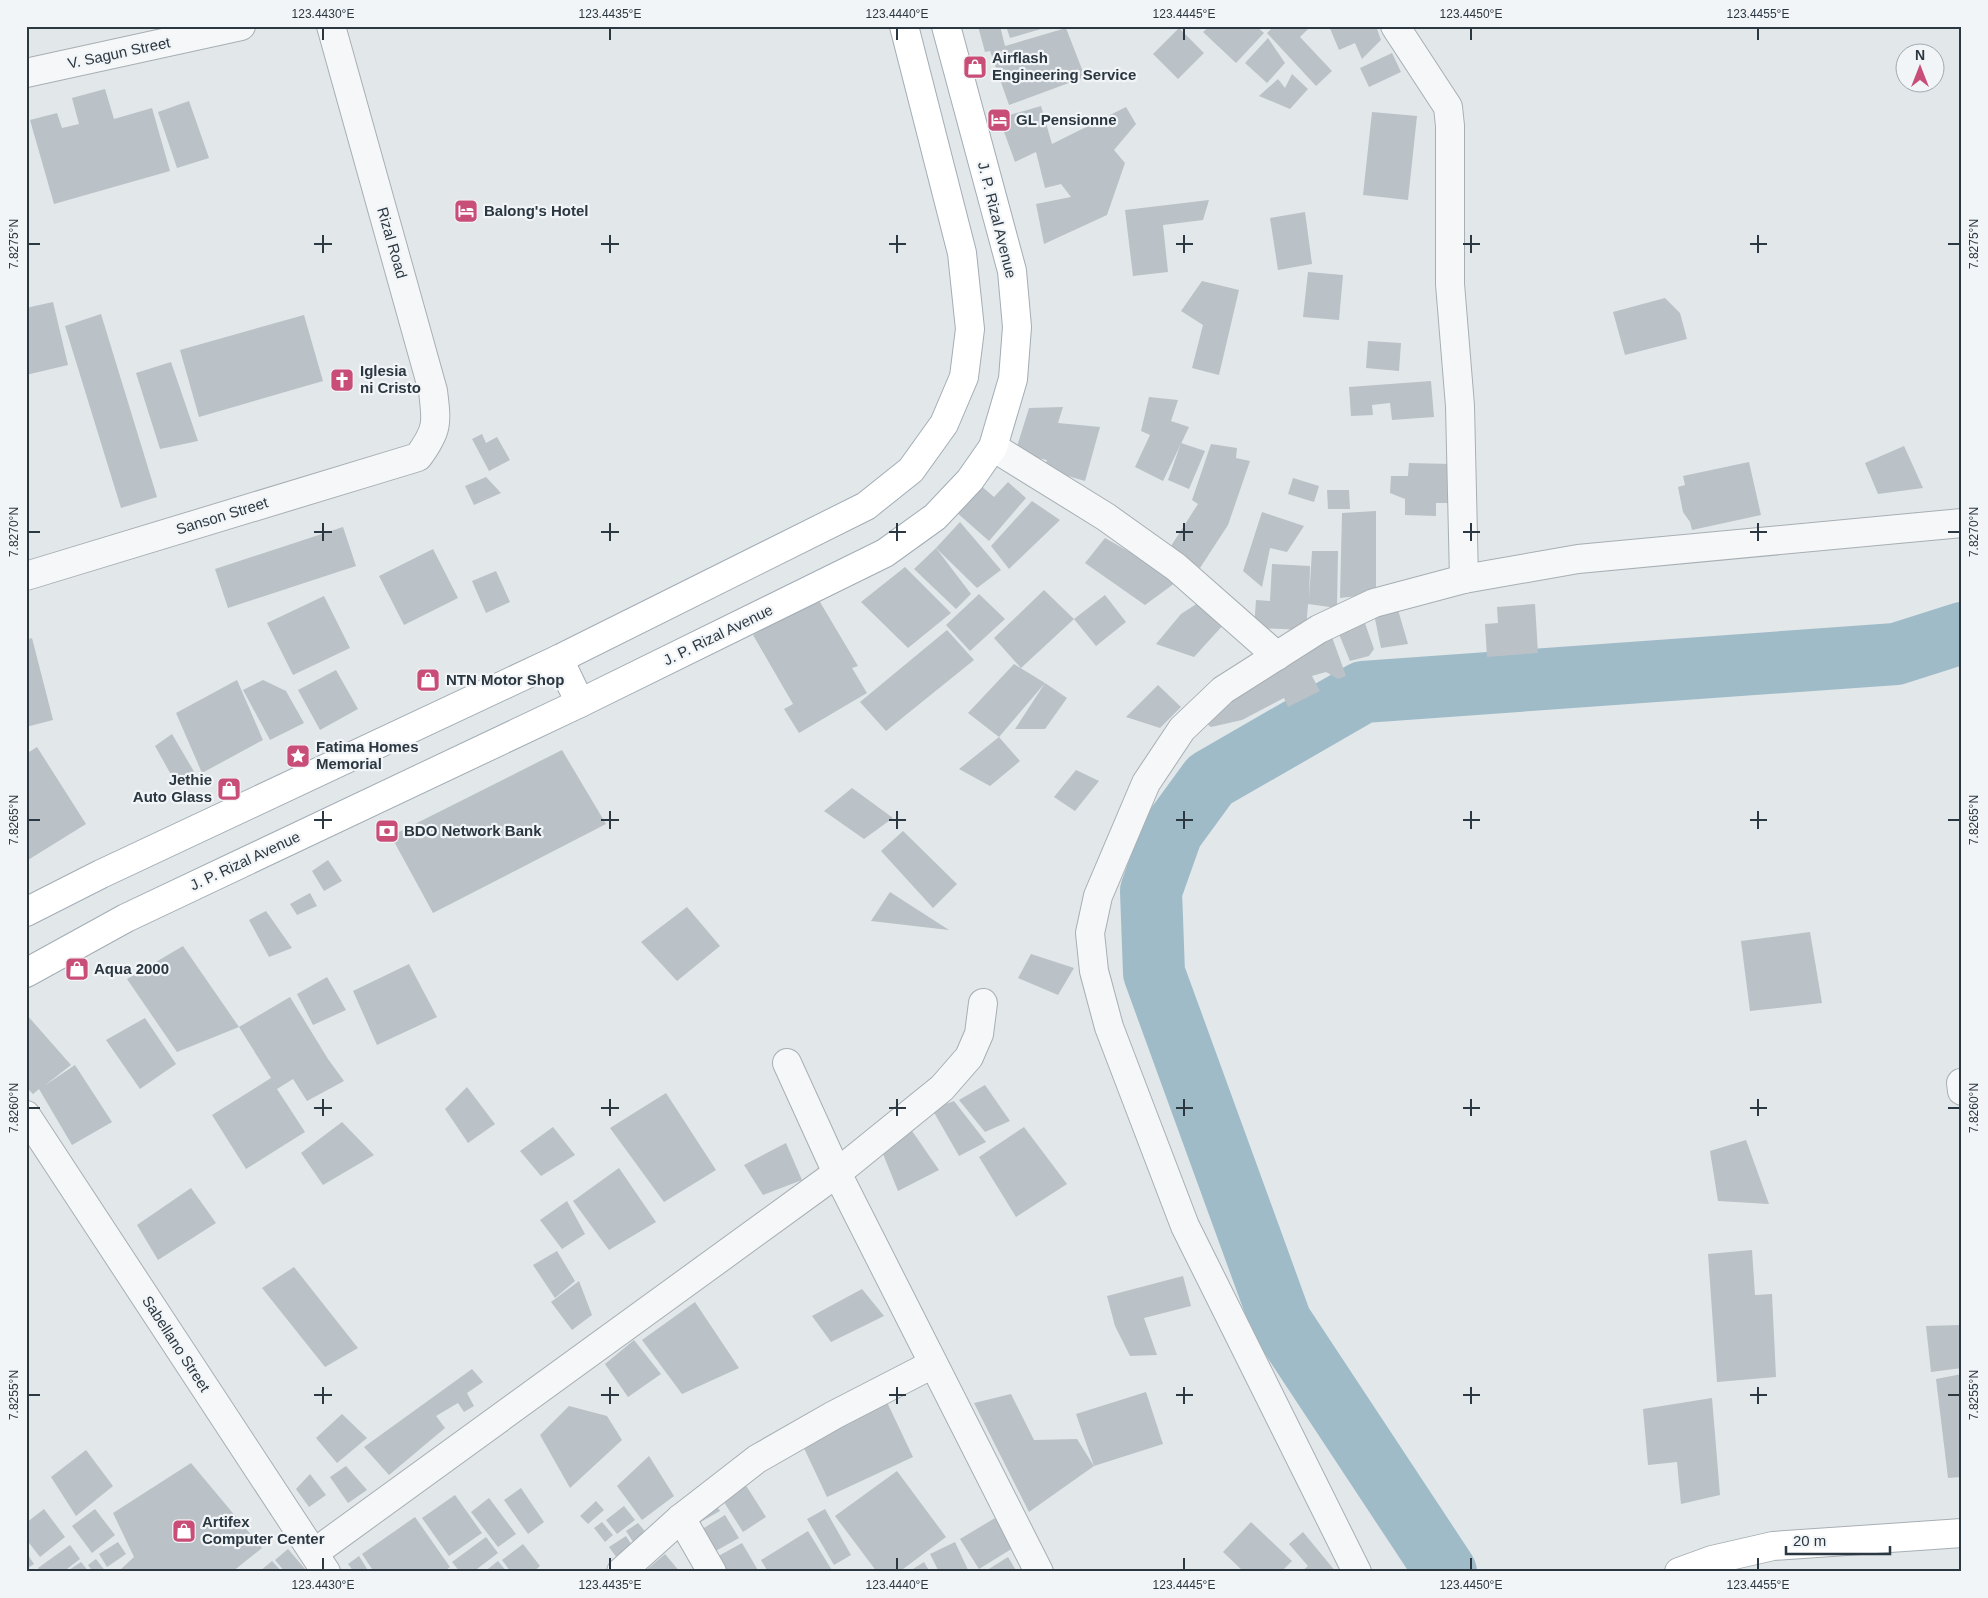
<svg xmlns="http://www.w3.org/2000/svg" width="1988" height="1598" font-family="Arial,sans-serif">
  <rect width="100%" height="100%" fill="#e2e7ea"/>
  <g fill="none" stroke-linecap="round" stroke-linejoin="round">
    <!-- river -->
    <polyline stroke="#9fbbc8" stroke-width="62" points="1446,1572 1281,1322 1154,973 1151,891 1172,832 1210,780 1363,692 1896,654 1962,633"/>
  </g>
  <!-- building -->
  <g fill="#bac1c7">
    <polygon points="978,26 1000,26 1005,46 1066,28 1085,77 1009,105 990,51 985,52"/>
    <polygon points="1006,26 1047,26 1048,27 1010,38"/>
    <polygon points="1210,26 1256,26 1264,33 1236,63 1203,32"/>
    <polygon points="1274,26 1311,26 1300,37 1332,71 1316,86 1267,33"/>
    <polygon points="1329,26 1363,26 1365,29 1376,26 1381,40 1362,59 1355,43 1339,50"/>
    <polygon points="1179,28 1204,53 1178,79 1153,54"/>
    <polygon points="1268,38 1285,63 1267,83 1245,63"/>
    <polygon points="1392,53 1401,72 1369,87 1360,68"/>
    <polygon points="1292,74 1308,89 1290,109 1259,96 1278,79 1285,88"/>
    <polygon points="105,89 114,119 152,108 170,171 54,204 30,120 57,113 62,128 79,124 72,98"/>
    <polygon points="189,101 209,158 177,168 158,112"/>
    <polygon points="1041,106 1052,144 1126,107 1136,124 1114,150 1125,163 1107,215 1044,244 1036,204 1071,197 1061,184 1045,188 1036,152 1015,162 999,118"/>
    <polygon points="1372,112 1417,116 1408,200 1363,195"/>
    <polygon points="1209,200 1203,220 1163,225 1168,272 1133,276 1125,210"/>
    <polygon points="1305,212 1312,264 1278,270 1270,218"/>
    <polygon points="1308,272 1343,275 1339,320 1303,317"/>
    <polygon points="1202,281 1239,290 1219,375 1192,368 1203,325 1181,311"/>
    <polygon points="1665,298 1680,313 1687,339 1625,355 1613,312"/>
    <polygon points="53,302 68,365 26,375 26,308"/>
    <polygon points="101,314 157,497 121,508 65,326"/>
    <polygon points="304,315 323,381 199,417 180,350"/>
    <polygon points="1368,341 1401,343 1399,371 1366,368"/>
    <polygon points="171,362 198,441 160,449 136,373"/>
    <polygon points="1431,381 1434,417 1392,420 1390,403 1372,405 1373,415 1351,416 1349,387"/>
    <polygon points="1149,397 1178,400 1171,421 1189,427 1163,481 1135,467 1150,435 1141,431"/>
    <polygon points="1063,407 1058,423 1100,427 1085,481 1044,469 1047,460 1015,453 1029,408"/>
    <polygon points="482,434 486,443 497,437 510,460 489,471 472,439"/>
    <polygon points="1181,443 1205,451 1189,489 1168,480"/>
    <polygon points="1211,444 1237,448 1236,458 1250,461 1228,525 1200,568 1171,546 1198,504 1192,500"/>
    <polygon points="1904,446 1923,488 1878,494 1865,463"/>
    <polygon points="1749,462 1761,515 1692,530 1690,522 1683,512 1678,487 1685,485 1683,476"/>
    <polygon points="1409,463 1451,464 1450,503 1436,503 1436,516 1405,515 1405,499 1390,493 1391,476 1408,476"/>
    <polygon points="486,477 501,493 474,505 465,486"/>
    <polygon points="1293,478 1319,486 1314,502 1288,494"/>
    <polygon points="1008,482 1026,498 989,541 955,511 979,484 994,497"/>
    <polygon points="1327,490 1349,490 1350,509 1328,509"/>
    <polygon points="1032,501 1060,520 1009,569 991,546"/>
    <polygon points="1376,511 1376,594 1340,598 1342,513"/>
    <polygon points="1262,512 1304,526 1287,552 1270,548 1262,587 1243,571"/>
    <polygon points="960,522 1001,570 977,588 936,548"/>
    <polygon points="343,527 356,566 228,608 215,569"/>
    <polygon points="1105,538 1179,580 1145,605 1085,563"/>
    <polygon points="936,548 971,594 956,609 914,569"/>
    <polygon points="433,549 458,598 404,625 379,576"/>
    <polygon points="1312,551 1338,551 1337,608 1308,604 1306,630 1254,628 1256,600 1270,601 1272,564 1310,566 1309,600"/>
    <polygon points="905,567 951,613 908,648 861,602"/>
    <polygon points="496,571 510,602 486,613 472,581"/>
    <polygon points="1044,590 1074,619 1021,668 994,638"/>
    <polygon points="979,594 1005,619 970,651 946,625"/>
    <polygon points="1105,595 1126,622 1096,646 1074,619"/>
    <polygon points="324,596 350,648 293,675 267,623"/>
    <polygon points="817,597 858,666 852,668 867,693 799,733 784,709 793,704 753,635"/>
    <polygon points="1201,601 1225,623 1194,657 1156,644 1181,614"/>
    <polygon points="1396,603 1408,644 1381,648 1373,609"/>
    <polygon points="1535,604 1538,653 1487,657 1485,624 1498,623 1497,607"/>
    <polygon points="1360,609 1374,649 1369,656 1350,661 1334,622"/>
    <polygon points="947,630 974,660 886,731 860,702"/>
    <polygon points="1332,637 1346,676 1338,679 1326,672 1312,676 1320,691 1288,707 1284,698 1242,720 1211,727 1204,722 1213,710"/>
    <polygon points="32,638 53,720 26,727 26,640"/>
    <polygon points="1014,664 1045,683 999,737 1020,761 990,786 959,769 999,737 968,713"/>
    <polygon points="336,670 358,709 320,730 298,690"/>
    <polygon points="237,680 263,740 202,773 176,713"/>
    <polygon points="263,680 286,691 304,723 270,740 243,690"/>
    <polygon points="1045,683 1067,698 1045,729 1015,729"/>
    <polygon points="1158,685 1181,707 1160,728 1126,717"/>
    <polygon points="172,734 196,775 178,787 155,746"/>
    <polygon points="37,747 86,824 28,860 26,857 26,754"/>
    <polygon points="562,750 606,824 433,913 391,836"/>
    <polygon points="1076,770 1099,781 1075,811 1054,797"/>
    <polygon points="852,788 893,818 864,839 824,811"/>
    <polygon points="903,831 957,884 933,908 881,851"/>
    <polygon points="328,860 342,881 324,891 312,871"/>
    <polygon points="890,892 949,930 871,921"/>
    <polygon points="310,893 317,906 297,915 290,904"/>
    <polygon points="687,907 720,946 677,981 641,942"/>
    <polygon points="266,911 292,948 269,957 249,920"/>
    <polygon points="1810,932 1822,1003 1750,1011 1741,941"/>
    <polygon points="183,946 239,1027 177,1052 127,979"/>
    <polygon points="1031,954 1074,968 1058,995 1018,978"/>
    <polygon points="409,964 437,1017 377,1045 353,991"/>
    <polygon points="327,977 346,1010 313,1025 297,994"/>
    <polygon points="290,997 328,1059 344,1081 307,1101 293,1079 277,1089 305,1132 246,1169 212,1115 271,1078 239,1027"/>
    <polygon points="26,1014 71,1065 44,1086 75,1065 112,1122 72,1145 39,1089 33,1094 26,1087"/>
    <polygon points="145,1018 176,1064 140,1089 106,1040"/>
    <polygon points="985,1085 1010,1121 985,1132 959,1100"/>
    <polygon points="467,1087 495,1124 468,1143 445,1109"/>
    <polygon points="666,1093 716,1170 664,1202 610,1128"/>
    <polygon points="954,1101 986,1142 959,1156 932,1109"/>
    <polygon points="342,1122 374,1155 323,1185 301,1153"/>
    <polygon points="553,1127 575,1155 541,1176 520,1151"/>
    <polygon points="1024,1127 1067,1184 1016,1217 979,1157"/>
    <polygon points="910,1128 939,1170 898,1191 879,1144"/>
    <polygon points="1746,1140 1769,1204 1718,1201 1710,1151"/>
    <polygon points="786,1143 802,1180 763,1195 744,1165"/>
    <polygon points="619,1168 656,1222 609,1250 573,1201"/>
    <polygon points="191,1188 216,1223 158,1260 137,1225"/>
    <polygon points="567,1201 585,1234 562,1249 540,1220"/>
    <polygon points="1752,1250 1755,1295 1772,1294 1776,1377 1717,1382 1708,1254"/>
    <polygon points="557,1251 575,1281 555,1298 533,1265"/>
    <polygon points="294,1267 358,1348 325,1367 262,1288"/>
    <polygon points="1183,1276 1191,1306 1144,1318 1157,1355 1130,1356 1115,1326 1107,1296"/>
    <polygon points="579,1281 592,1315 572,1330 551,1302"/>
    <polygon points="862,1289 884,1316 831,1342 812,1316"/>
    <polygon points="695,1302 739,1368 682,1394 642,1340"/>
    <polygon points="1961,1325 1962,1368 1931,1372 1926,1326"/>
    <polygon points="634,1340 661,1374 628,1397 605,1364"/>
    <polygon points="472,1369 483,1382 467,1393 474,1406 464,1412 458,1403 436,1416 445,1428 389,1475 364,1447"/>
    <polygon points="1962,1374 1962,1477 1948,1478 1936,1379"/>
    <polygon points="1146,1392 1163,1444 1094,1466 1076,1414"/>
    <polygon points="1011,1394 1034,1440 1077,1439 1094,1466 1029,1512 974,1403"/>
    <polygon points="885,1398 913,1457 827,1497 803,1446"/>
    <polygon points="1712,1398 1720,1495 1681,1504 1677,1462 1648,1465 1643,1409"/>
    <polygon points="569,1406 607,1416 622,1440 570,1488 540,1435"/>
    <polygon points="342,1414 367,1438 337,1463 316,1438"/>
    <polygon points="86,1450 113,1486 76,1516 51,1477"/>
    <polygon points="649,1456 674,1496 642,1520 617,1486"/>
    <polygon points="191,1463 262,1548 232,1572 121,1572 120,1570 134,1557 113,1513"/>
    <polygon points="346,1466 367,1490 348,1503 330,1477"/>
    <polygon points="897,1471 946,1537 899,1572 877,1572 835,1516"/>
    <polygon points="310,1474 326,1495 309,1507 296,1489"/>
    <polygon points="745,1484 766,1517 743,1532 722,1499"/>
    <polygon points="521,1488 544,1522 528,1534 504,1500"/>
    <polygon points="455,1495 482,1533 449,1556 422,1518"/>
    <polygon points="489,1498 516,1534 498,1547 471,1512"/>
    <polygon points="596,1501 604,1510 588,1524 580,1516"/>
    <polygon points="714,1501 720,1511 697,1524 692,1515"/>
    <polygon points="624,1506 635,1520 617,1534 606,1520"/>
    <polygon points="44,1509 65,1537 40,1557 26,1539 26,1523"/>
    <polygon points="95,1509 115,1535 92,1553 72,1526"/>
    <polygon points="825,1509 851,1555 834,1565 807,1519"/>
    <polygon points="725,1515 739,1538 712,1553 699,1531"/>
    <polygon points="415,1517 450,1567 443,1572 374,1572 362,1554"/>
    <polygon points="995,1518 1013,1548 979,1569 960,1539"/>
    <polygon points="602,1522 613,1535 605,1542 594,1528"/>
    <polygon points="1251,1522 1292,1561 1281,1572 1244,1572 1223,1552"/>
    <polygon points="638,1523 648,1535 635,1545 626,1531"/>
    <polygon points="808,1531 833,1572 768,1572 761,1560"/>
    <polygon points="1303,1532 1331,1566 1336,1572 1301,1572 1308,1566 1289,1544"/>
    <polygon points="626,1536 633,1547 617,1558 609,1547"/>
    <polygon points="486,1537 498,1553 473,1572 460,1572 452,1562"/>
    <polygon points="118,1542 126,1554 107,1567 99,1554"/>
    <polygon points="955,1542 969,1572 939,1572 930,1554"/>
    <polygon points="742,1543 759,1572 720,1572 713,1559"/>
    <polygon points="523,1544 540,1566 533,1572 511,1572 502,1560"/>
    <polygon points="70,1545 80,1559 63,1572 41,1572 38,1568"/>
    <polygon points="288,1549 305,1569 303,1572 285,1572 275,1560"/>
    <polygon points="26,1552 34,1564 26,1569"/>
    <polygon points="665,1554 680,1572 644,1572"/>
    <polygon points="359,1556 369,1572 354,1572 348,1564"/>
    <polygon points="1008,1557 1017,1572 984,1572"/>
    <polygon points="96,1559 106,1572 93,1572 88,1565"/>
    <polygon points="272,1561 282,1572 259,1572"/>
    <polygon points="498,1561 507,1572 484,1572"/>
    <polygon points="81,1562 89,1572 70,1572 69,1570"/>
    <polygon points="924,1562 930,1572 908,1572"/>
  </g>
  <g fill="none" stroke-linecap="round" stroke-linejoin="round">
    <!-- street casing -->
    <g stroke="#a7afb4" stroke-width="30">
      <g id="street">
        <polyline points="1395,26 1448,107 1450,126 1450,284 1460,406 1464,579"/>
        <polyline points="26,73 241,26"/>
        <polyline points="993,447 1106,517 1176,567 1277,656"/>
        <path d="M26 576 418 457C438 430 437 423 433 391L331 26"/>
        <polyline points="787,1063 837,1173 1039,1572"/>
        <polyline points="1961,1083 1962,1091"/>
        <polyline points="26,1115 326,1572"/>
        <polyline points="681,1518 712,1572"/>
        <polyline points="314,1553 837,1173 942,1088 969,1057 979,1034 983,1003"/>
        <polyline points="621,1572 681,1518 757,1459 834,1415 933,1364"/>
        <polyline points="1357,1572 1185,1226 1109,1027 1094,971 1090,933 1098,896 1146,783 1182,729 1223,690 1319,629 1374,603 1464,579 1578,559 1962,523"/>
      </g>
    </g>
    <!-- secondary casing -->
    <g stroke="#a7afb4" stroke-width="30">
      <polyline id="secondary" points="1679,1572 1712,1560 1773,1546 1962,1533"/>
    </g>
    <!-- primary casing -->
    <g stroke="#a2adb5" stroke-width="30">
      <g id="primary">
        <polyline points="559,659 580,703"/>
        <polyline points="26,912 101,874 559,659 866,506 911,470 944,424 964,377 970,329 962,253 904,26"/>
        <polyline points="26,973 126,918 580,703 885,553 935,517 970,480 993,447 1013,379 1017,327 1012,271 946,26"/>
      </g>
    </g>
    <!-- street -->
    <use href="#street" stroke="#f5f7f8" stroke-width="28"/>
    <!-- secondary -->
    <use href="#secondary" stroke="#fff" stroke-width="28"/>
    <!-- primary -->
    <use href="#primary" stroke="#fff" stroke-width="28"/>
  </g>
  <!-- ticks -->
  <path fill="none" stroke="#2b3741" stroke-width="2" d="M323 28V40M610 28V40M897 28V40M1184 28V40M1471 28V40M1758 28V40M323 235V253M610 235V253M897 235V253M1184 235V253M1471 235V253M1758 235V253M28 244H40M314 244H332M601 244H619M889 244H906M1176 244H1193M1463 244H1480M1750 244H1767M1948 244H1960M323 523V541M610 523V541M897 523V541M1184 523V541M1471 523V541M1758 523V541M28 532H40M314 532H332M601 532H619M889 532H906M1176 532H1193M1463 532H1480M1750 532H1767M1948 532H1960M323 811V829M610 811V829M897 811V829M1184 811V829M1471 811V829M1758 811V829M28 820H40M314 820H332M601 820H619M889 820H906M1176 820H1193M1463 820H1480M1750 820H1767M1948 820H1960M323 1099V1116M610 1099V1116M897 1099V1116M1184 1099V1116M1471 1099V1116M1758 1099V1116M28 1108H40M314 1108H332M601 1108H619M889 1108H906M1176 1108H1193M1463 1108H1480M1750 1108H1767M1948 1108H1960M323 1387V1404M610 1387V1404M897 1387V1404M1184 1387V1404M1471 1387V1404M1758 1387V1404M28 1395H40M314 1395H332M601 1395H619M889 1395H906M1176 1395H1193M1463 1395H1480M1750 1395H1767M1948 1395H1960M323 1558V1570M610 1558V1570M897 1558V1570M1184 1558V1570M1471 1558V1570M1758 1558V1570"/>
  <!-- icons -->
  <defs>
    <g id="shop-square" transform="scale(1.25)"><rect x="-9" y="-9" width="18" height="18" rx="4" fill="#c84e78" stroke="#f2f5f7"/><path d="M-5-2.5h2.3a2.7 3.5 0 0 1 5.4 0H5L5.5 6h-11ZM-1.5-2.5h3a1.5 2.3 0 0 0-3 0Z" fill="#fff"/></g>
    <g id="hotel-square" transform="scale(1.25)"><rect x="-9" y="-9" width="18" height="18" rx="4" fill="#c84e78" stroke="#f2f5f7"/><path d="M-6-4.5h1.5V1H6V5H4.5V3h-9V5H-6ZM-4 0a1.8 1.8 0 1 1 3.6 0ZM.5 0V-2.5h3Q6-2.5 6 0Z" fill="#fff"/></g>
    <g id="church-square" transform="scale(1.25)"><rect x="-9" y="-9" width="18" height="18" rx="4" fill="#c84e78" stroke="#f2f5f7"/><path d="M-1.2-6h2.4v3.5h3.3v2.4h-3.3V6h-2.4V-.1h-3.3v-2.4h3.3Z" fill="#fff"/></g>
    <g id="sight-square" transform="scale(1.25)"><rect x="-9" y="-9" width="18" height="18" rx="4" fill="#c84e78" stroke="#f2f5f7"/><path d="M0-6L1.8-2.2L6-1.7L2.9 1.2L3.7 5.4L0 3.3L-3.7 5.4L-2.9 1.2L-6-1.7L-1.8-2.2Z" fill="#fff"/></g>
    <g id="bank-square" transform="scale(1.25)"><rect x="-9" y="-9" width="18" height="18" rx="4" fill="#c84e78" stroke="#f2f5f7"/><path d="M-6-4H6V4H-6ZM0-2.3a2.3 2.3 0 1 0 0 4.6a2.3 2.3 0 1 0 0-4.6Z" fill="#fff"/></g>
  </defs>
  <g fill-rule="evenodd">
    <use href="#shop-square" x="975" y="67"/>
    <use href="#hotel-square" x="999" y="120"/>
    <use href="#hotel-square" x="466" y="211"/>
    <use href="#church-square" x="342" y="380"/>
    <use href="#shop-square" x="428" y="680"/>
    <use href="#sight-square" x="298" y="756"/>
    <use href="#shop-square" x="229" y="789"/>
    <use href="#bank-square" x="387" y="831"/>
    <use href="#shop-square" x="77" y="969"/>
    <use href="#shop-square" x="184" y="1531"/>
  </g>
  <g text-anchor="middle" stroke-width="4.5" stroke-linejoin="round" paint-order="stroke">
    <!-- street labels -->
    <g font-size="15" fill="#2b3741" stroke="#f2f5f7">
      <text transform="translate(119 53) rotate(-12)" y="5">V. Sagun Street</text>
      <text transform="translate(997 220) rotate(76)" y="5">J. P. Rizal Avenue</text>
      <text transform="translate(392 243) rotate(74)" y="5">Rizal Road</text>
      <text transform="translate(222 516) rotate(-17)" y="5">Sanson Street</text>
      <text transform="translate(718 635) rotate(-26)" y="5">J. P. Rizal Avenue</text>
      <text transform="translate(245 861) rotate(-25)" y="5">J. P. Rizal Avenue</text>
      <text transform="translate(176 1344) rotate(57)" y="5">Sabellano Street</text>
    </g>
    <!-- poi labels -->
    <g font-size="15" font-weight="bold" fill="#2b3741" stroke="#f2f5f7" text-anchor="start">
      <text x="992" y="63">Airflash<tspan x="992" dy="17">Engineering Service</tspan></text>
      <text x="1016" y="125">GL Pensionne</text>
      <text x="484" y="216">Balong's Hotel</text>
      <text x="360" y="376">Iglesia<tspan x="360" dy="17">ni Cristo</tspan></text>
      <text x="446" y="685">NTN Motor Shop</text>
      <text x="316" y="752">Fatima Homes<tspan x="316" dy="17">Memorial</tspan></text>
      <text x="212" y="785" text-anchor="end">Jethie<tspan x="212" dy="17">Auto Glass</tspan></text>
      <text x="404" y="836">BDO Network Bank</text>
      <text x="94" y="974">Aqua 2000</text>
      <text x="202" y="1527">Artifex<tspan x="202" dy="17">Computer Center</tspan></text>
    </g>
  </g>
  <!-- border -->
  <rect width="1988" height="1598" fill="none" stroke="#f2f5f7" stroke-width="55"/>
  <!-- north arrow -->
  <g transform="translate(1920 68)"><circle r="24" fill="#f2f5f7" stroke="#a2a9ae"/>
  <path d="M0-4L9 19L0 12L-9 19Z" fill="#c84e78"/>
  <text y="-8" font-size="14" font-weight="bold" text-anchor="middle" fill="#2b3741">N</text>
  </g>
  <!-- scale -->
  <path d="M1786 1546v8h104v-8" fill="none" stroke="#2b3741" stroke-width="2.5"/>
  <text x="1793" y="1546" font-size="15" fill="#2b3741" stroke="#f2f5f7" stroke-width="4" paint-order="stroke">20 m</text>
  <rect x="28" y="28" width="1932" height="1542" fill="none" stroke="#2b3741" stroke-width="2"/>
  <g font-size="12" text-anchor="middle" fill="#2b3741">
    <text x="323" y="18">123.4430°E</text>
    <text x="610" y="18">123.4435°E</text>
    <text x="897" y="18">123.4440°E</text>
    <text x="1184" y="18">123.4445°E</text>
    <text x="1471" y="18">123.4450°E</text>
    <text x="1758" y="18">123.4455°E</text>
    <text transform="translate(14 244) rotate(-90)" y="4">7.8275°N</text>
    <text transform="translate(1974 244) rotate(-90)" y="4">7.8275°N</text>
    <text transform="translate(14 532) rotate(-90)" y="4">7.8270°N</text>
    <text transform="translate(1974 532) rotate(-90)" y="4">7.8270°N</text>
    <text transform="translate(14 820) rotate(-90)" y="4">7.8265°N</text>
    <text transform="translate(1974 820) rotate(-90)" y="4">7.8265°N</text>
    <text transform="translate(14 1108) rotate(-90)" y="4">7.8260°N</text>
    <text transform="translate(1974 1108) rotate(-90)" y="4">7.8260°N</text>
    <text transform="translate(14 1395) rotate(-90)" y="4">7.8255°N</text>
    <text transform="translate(1974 1395) rotate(-90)" y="4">7.8255°N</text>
    <text x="323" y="1589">123.4430°E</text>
    <text x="610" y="1589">123.4435°E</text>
    <text x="897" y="1589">123.4440°E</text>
    <text x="1184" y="1589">123.4445°E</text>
    <text x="1471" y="1589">123.4450°E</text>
    <text x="1758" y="1589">123.4455°E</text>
  </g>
</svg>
